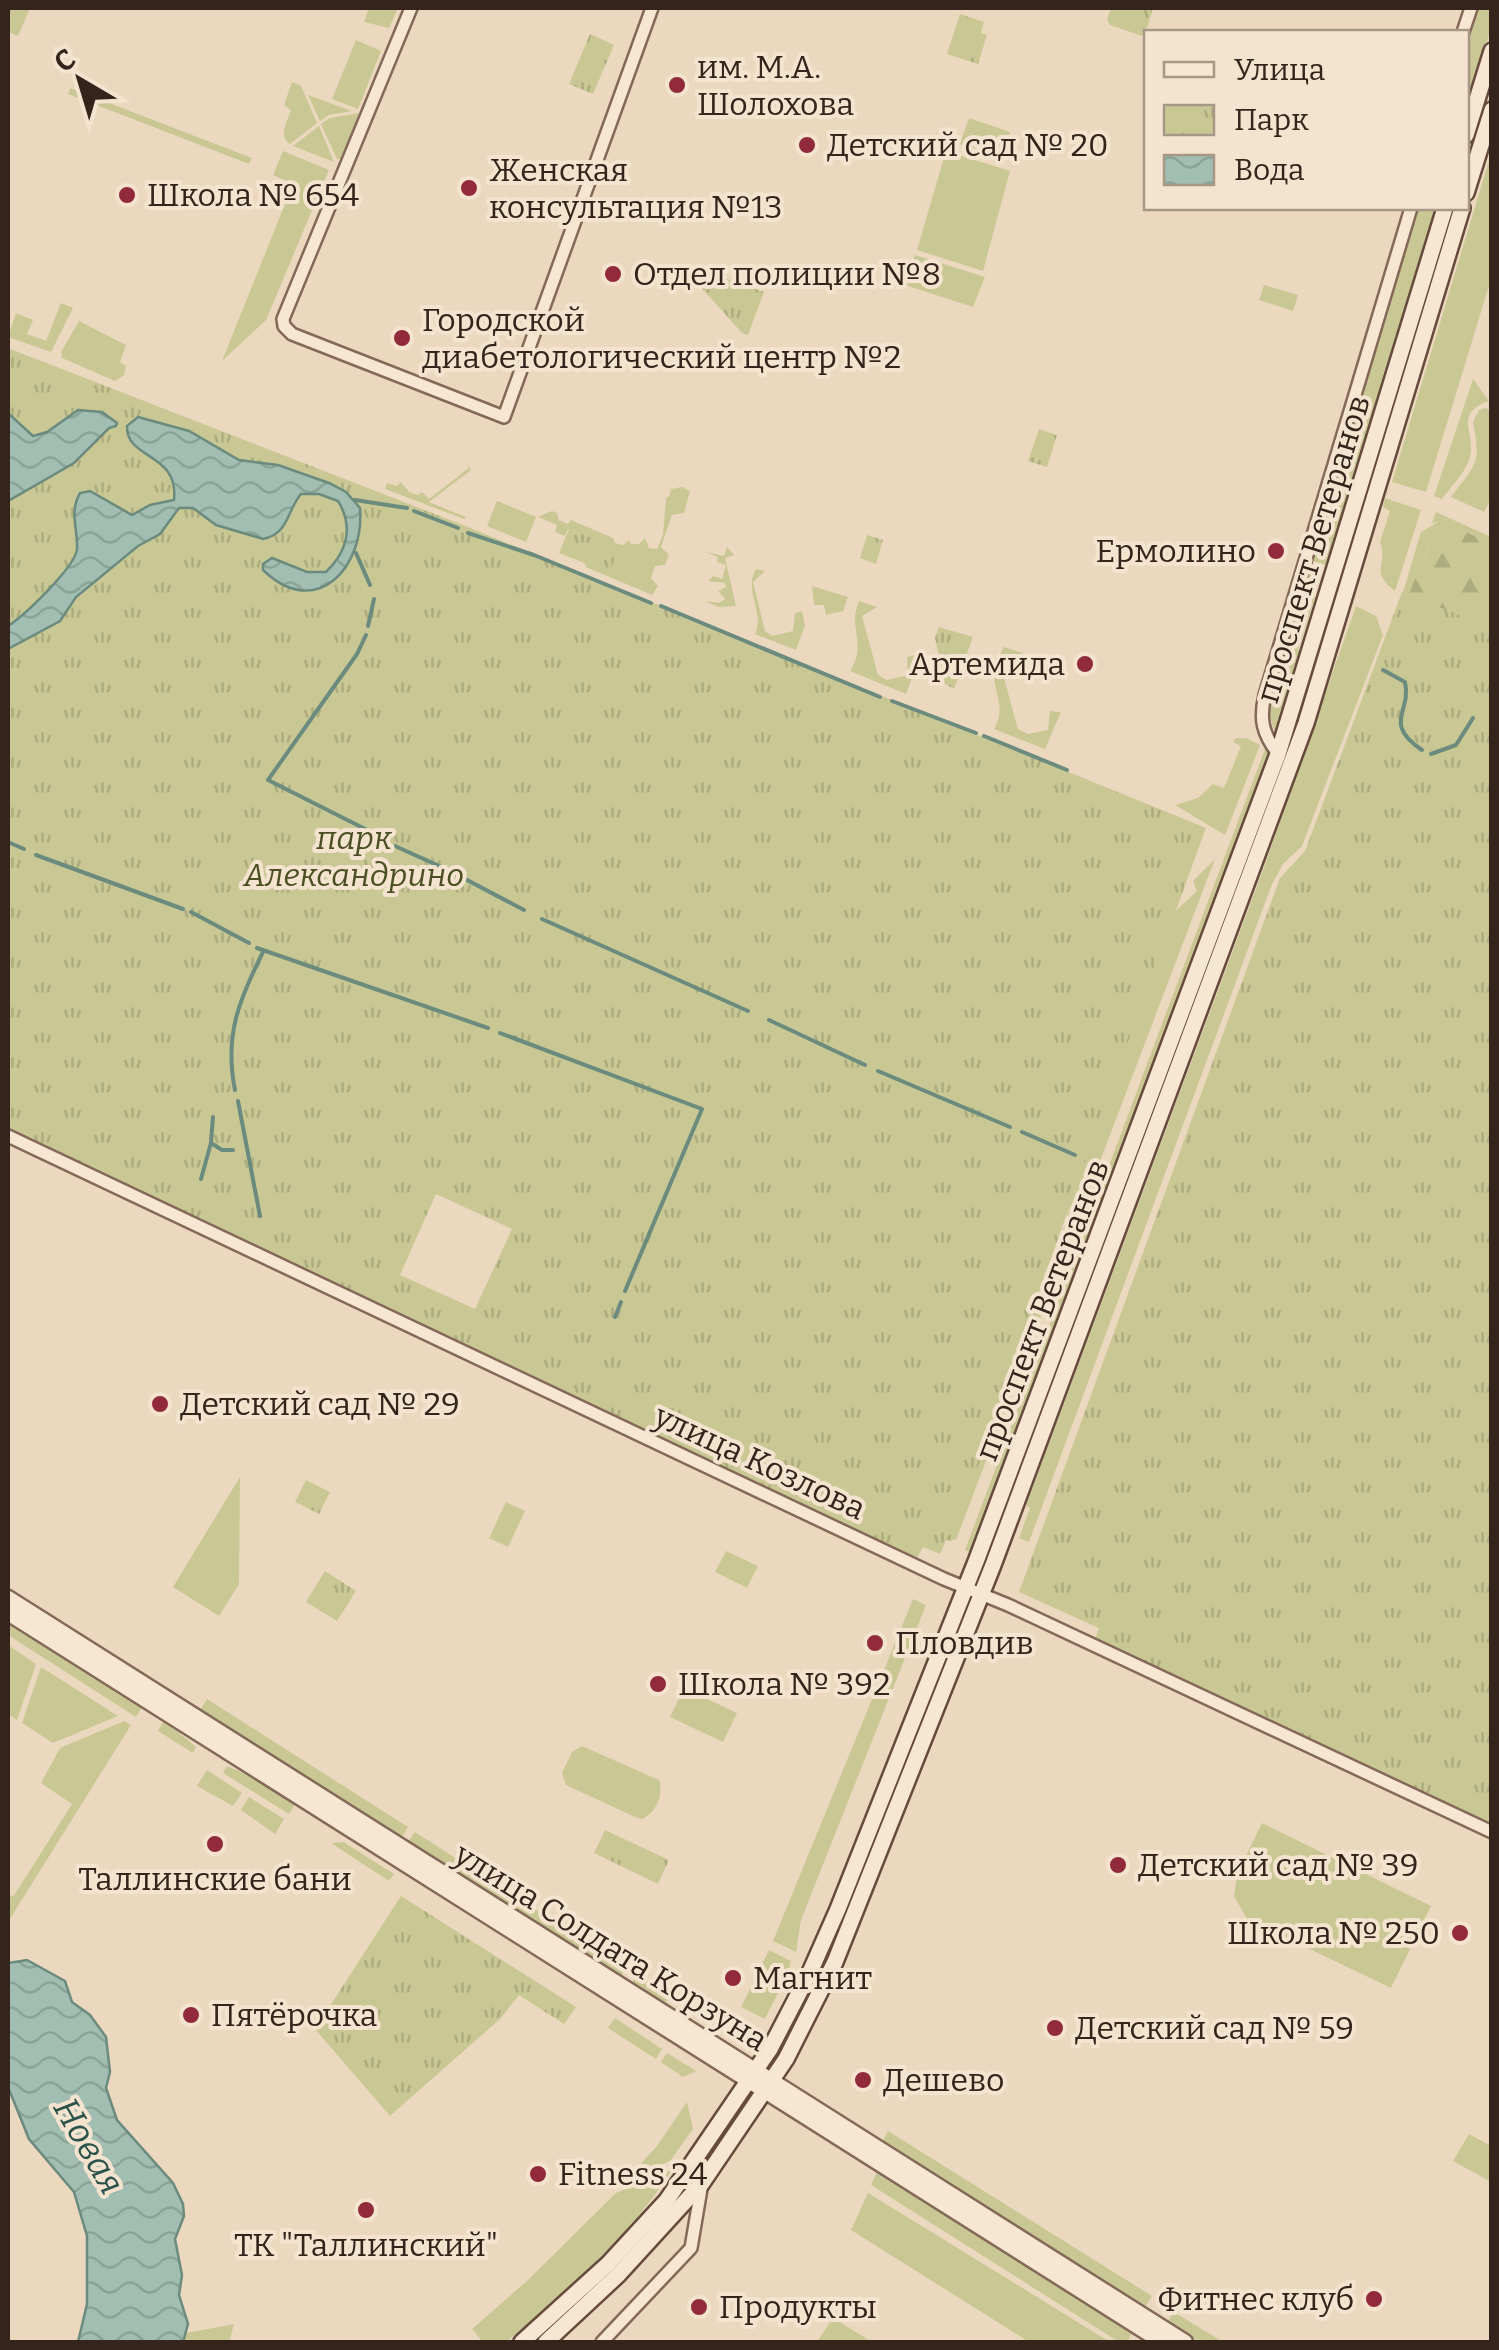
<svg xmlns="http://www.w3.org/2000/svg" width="1499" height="2350" font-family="Bitter,serif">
  <defs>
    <pattern id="forest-firs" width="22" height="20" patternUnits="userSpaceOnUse" patternTransform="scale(2.5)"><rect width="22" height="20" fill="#c9c894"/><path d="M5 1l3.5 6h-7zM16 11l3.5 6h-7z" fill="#adac7f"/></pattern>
    <pattern id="park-tufts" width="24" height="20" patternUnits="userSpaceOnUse" patternTransform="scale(2.5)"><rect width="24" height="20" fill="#c9c894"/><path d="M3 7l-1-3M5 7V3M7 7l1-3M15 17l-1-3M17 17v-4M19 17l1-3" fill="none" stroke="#adac7f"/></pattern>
    <pattern id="water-waves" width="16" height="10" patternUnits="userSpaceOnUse" patternTransform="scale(2.5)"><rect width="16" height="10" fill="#a2beb2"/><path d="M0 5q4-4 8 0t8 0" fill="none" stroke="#8ca398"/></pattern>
  </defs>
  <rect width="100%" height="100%" fill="#ecd8bf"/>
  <!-- green -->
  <g fill="#c9c894">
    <polygon points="8,8 30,8 18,36 8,32"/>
    <polygon points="369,8 398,8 389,28 364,22"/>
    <polygon points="1479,8 1491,8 1491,28 1467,112 1467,44"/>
    <polygon points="356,40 381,51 358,109 332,99"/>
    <path d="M292 82 301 86 317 123 290 144C278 136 287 122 291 110L284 105Z"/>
    <polygon points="70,88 252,158 249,164 68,94"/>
    <polygon points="308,95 352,111 329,115 320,121"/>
    <polygon points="359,113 342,159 337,159 321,124 330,118"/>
    <polygon points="969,118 1010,132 1003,157 960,144"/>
    <polygon points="319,126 334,162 293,146"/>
    <polygon points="283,151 329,170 266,320 222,361 293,184 273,175"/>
    <polygon points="946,151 1010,171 983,271 917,250"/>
    <polygon points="1491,154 1491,279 1426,492 1392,482"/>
    <polygon points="1417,208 1438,208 1331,566 1312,561"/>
    <polygon points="915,255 985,277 973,307 905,285"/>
    <polygon points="61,303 73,308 51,352 8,337 16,313 33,320 27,334 46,341"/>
    <polygon points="79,321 126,345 120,362 126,366 124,375 115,381 62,358 61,352"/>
    <path d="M1473 379 1489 401C1452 414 1477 433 1470 457 1465 474 1452 485 1442 499L1434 496Z"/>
    <path d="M1486 408 1491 411V498L1484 512 1451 497C1477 463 1481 464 1473 422L1479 410Z"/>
    <polygon points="465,459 471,470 429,502 466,517 464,519 385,489 387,483 396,486 401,482 409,492 418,495 422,492 429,499 469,468"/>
    <polygon points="682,487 690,491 684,513 672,515 661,547 669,555 665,565 655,566 651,578 658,586 652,595 586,567 585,563 609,572 618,548 568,529 565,536 555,532 557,525 538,517 552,511 557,513 559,520 568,524 571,520 613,538 615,543 623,545 629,540 631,544 639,544 645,538 649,548 657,549 663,535 666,498 670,495 671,489"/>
    <path d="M1385 498 1421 510 1395 591C1368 570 1389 566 1380 542L1390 511 1383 507Z"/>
    <polygon points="497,501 536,517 526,542 487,526"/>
    <polygon points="1436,512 1491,537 1491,544 1441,521 1432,523"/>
    <polygon points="1421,532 1429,545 1411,591 1395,619"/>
    <polygon points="727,547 734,555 725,558 736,606 719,607 704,601 719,603 725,599 718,591 726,587 725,583 708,581 713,576 722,579 726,565 717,562 718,557 705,552 724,556"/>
    <polygon points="1310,567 1322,570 1318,586 1314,586 1311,595 1315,597 1298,650 1304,653 1276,735 1269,715 1269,704"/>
    <path d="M756 569 765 571 753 582 765 631 772 636 793 631 795 613 802 611 805 626 796 650 755 634C765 612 743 590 756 569Z"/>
    <polygon points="812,586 848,597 843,611 826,615 824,605 814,605"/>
    <path d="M859 601 877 607 862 616 878 675 887 680 908 675 907 657 916 655 918 662 906 694 850 671C868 644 847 627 859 601Z"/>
    <polygon points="1356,606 1376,616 1383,635 1302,846 1283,864 1272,884 1029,1542 1019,1538 1030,1508 1026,1505 1263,870"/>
    <path d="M1004 647 1023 653 1017 663 1006 666 1002 671 1018 729 1028 734 1048 730 1050 711 1061 712 1045 749 994 729C1007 708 993 692 994 671 995 663 1000 654 1004 647Z"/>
    <polygon points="1236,738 1246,738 1260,745 1225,835 1175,805 1198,798 1213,784 1224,788 1241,746 1233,742"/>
    <polygon points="1265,749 1270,759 973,1553 965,1550"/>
    <polygon points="1215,859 956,1540 946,1537 1060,1242 1083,1154 1172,914 1197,891 1193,881"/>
    <polygon points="240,1477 239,1584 219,1616 173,1587"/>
    <polygon points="726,1551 758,1566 747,1588 715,1572"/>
    <polygon points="913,1599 926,1605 801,1920 796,1952 773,1941"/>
    <polygon points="8,1621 142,1707 136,1717 8,1635"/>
    <polygon points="8,1645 36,1664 17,1720 8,1714"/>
    <polygon points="41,1667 118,1716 53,1743 22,1723"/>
    <polygon points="684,1688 737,1713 723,1742 670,1717"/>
    <polygon points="207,1699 408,1827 401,1838 200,1710"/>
    <polygon points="164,1720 196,1747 193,1753 158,1731"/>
    <polygon points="124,1721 131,1725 8,1922 8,1894 13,1897 72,1804 41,1783 60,1748"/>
    <path d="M582 1746 659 1780C664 1794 656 1813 642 1819L635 1817 566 1785 562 1773 572 1752Z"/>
    <polygon points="227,1766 258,1779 296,1803 289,1814 223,1773"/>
    <polygon points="207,1770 242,1793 233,1806 197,1786"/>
    <polygon points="249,1797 284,1819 275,1834 241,1810"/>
    <polygon points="1262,1823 1431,1906 1391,1988 1247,1919 1234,1896 1237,1874"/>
    <polygon points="415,1832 627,1968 621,1976 408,1842"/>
    <polygon points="345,1842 345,1843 394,1874 389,1881 331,1843"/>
    <polygon points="769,1950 791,1961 788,1973 765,2019 741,2007"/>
    <polygon points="638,1974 671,1995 665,2004 632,1983"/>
    <polygon points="615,2018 662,2049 656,2059 608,2028"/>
    <polygon points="667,2053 696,2071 683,2077 661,2062"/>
    <polygon points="687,2102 693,2129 670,2161 624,2182 657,2146"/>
    <polygon points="888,2131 1152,2296 1145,2307 882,2142"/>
    <polygon points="1469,2134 1491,2146 1491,2182 1453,2161"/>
    <path d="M672 2170C630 2236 566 2292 506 2342H483L472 2329 528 2280 616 2193Z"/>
    <polygon points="877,2172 1132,2333 1127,2342 1119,2342 871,2185"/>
    <polygon points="868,2193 1110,2342 1029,2342 851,2230"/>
    <polygon points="1174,2312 1223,2342 1200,2342 1167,2322"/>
    <polygon points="833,2318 872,2342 817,2342"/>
    <polygon points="234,2324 229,2342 183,2342 186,2333"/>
  </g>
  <!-- forest -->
  <polygon fill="url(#forest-firs)" points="1441,520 1491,544 1491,699 1407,598 1429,546 1421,532"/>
  <!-- park -->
  <g fill="url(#park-tufts)" fill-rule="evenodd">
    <polygon points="1111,8 1153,8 1146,32 1142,36 1110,25 1107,20"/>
    <polygon points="960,14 984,22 981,33 987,35 978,64 947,54"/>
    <polygon points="590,34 614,45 593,94 569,84"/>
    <polygon points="694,267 764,292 748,335 742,333 690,275"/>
    <polygon points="1264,285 1298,295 1293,311 1259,300"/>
    <path d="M8 348 458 523 1206 828 1101 1116 952 1541 946 1540 940 1554 923 1547 917 1558 8 1129ZM436 1194 512 1229 475 1309 400 1275Z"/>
    <polygon points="1039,429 1057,435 1047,467 1028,461"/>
    <polygon points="569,529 619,548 609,573 559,553"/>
    <polygon points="867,535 883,540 876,564 860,558"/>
    <polygon points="1402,592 1491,628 1491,1825 1095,1639 1099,1628 1019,1592 1280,878 1305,851"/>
    <polygon points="939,627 973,637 954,689 945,684 935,638"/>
    <polygon points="306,1480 330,1492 319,1514 295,1502"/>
    <polygon points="506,1502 525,1511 508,1547 489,1538"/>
    <polygon points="325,1571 356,1591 337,1621 306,1602"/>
    <polygon points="605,1830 669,1860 658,1884 594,1853"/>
    <polygon points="401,1896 576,2007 564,2024 519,1995 501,2018 390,2116 315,2029"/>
  </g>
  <!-- water -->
  <g fill="url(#water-waves)" stroke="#6a8b7e" stroke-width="2.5">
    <polygon points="78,410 102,412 117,423 116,426 109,428 74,463 8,501 8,413 33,436 47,432"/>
    <path d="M138 417 189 431 239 460 278 465 329 483 346 492 360 508C365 566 317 622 263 570V564L272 558 307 572H326C347 552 354 527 338 501L319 494H301C287 510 289 534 263 539L216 525 193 508H179L160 534 138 546 76 597 60 621 8 649V626C24 616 76 566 77 549 78 529 69 512 80 493L90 491 132 515 150 505 174 500C179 452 126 460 127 426Z"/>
    <polygon points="27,1960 65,1981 72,2002 90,2015 106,2037 110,2072 106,2088 117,2120 173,2183 183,2204 184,2216 175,2239 182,2275 179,2295 188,2324 183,2342 78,2342 87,2304 87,2236 74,2192 29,2139 8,2087 8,1963"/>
  </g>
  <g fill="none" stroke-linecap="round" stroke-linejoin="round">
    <!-- stream -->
    <g stroke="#6a8b7e" stroke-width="4">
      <polyline points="355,500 407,508"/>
      <polyline points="414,511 458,528"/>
      <polyline points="468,533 534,555 651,603"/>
      <polyline points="356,553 370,585"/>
      <polyline points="661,606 880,697"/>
      <polyline points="368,626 374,599"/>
      <polyline points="366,635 357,654 268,780 385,839"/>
      <path d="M1383 670 1405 682C1412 712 1382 723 1422 750"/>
      <polyline points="892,701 976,733"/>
      <polyline points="984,736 1067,770"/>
      <polyline points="1431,754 1456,745 1473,718"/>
      <polyline points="8,842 24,849"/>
      <polyline points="395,846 448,870 524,910"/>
      <polyline points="36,855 183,909"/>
      <polyline points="191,912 249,943"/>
      <polyline points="542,919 748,1011"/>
      <polyline points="257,948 488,1028"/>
      <polyline points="769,1020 865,1065"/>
      <polyline points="500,1033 702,1109 625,1291"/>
      <polyline points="878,1071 1010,1127"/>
      <path d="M235 1090C224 1036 239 1000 263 952"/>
      <polyline points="238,1101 260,1216"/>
      <polyline points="1022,1132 1075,1155"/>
      <polyline points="211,1142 213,1117"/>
      <polyline points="201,1179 211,1143 222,1150 233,1150"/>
      <polyline points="615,1317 621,1302"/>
    </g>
    <!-- minor casing -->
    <g stroke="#846958" stroke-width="16">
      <g id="minor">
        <polyline points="411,8 283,319 284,326 292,334 504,417 652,8"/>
        <polyline points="1463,32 1471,8"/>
        <path d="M1278 754C1263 734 1259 720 1265 695L1411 208"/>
        <polyline points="8,1136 944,1579 1008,1605 1492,1832"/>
        <polyline points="602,2342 691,2248 702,2183"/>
      </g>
    </g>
    <!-- tertiary casing -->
    <g stroke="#846958" stroke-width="19">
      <g id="tertiary">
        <polyline points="8,1598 1185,2342"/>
        <polyline points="8,1613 1162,2342"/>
      </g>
    </g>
    <!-- secondary casing -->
    <g stroke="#664b3c" stroke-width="20">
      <g id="secondary">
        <polyline points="1466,135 1492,51"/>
        <polyline points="1466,193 1492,110"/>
        <polyline points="522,2342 608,2264 667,2200 770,2049 811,1970 838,1909 977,1559 1278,754 1445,208"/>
        <polyline points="546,2342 618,2275 702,2183 786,2059 835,1962 993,1565 1306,723 1462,208"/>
      </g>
    </g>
    <!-- minor -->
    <use href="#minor" stroke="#f7e7d2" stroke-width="11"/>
    <!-- tertiary -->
    <use href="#tertiary" stroke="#f7e7d2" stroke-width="14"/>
    <!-- secondary -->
    <use href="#secondary" stroke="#f7e7d2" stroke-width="15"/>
  </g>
  <!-- markers -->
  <g fill="#912a3a" stroke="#f4e4cf" stroke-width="4">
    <circle cx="677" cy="85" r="10"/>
    <circle cx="807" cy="145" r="10"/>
    <circle cx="469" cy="188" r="10"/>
    <circle cx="127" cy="195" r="10"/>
    <circle cx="613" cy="274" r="10"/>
    <circle cx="402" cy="338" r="10"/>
    <circle cx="1276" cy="551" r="10"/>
    <circle cx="1085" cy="664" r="10"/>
    <circle cx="160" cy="1404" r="10"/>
    <circle cx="875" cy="1643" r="10"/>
    <circle cx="658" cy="1684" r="10"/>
    <circle cx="215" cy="1844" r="10"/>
    <circle cx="1118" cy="1865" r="10"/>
    <circle cx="1460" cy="1933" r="10"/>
    <circle cx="733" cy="1978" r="10"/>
    <circle cx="191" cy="2015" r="10"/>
    <circle cx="1055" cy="2028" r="10"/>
    <circle cx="863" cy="2080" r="10"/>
    <circle cx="538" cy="2174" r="10"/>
    <circle cx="366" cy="2210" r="10"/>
    <circle cx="1374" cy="2299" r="10"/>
    <circle cx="699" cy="2307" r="10"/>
  </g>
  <g text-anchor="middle" stroke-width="8" stroke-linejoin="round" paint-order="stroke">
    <!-- poi labels -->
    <g font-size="32" fill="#34241c" stroke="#f4e4cf" text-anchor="start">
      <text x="697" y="78">им. М.А.<tspan x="697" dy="37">Шолохова</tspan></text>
      <text x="827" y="156">Детский сад № 20</text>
      <text x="489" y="181">Женская<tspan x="489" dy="37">консультация №13</tspan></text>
      <text x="147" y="206">Школа № 654</text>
      <text x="633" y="285">Отдел полиции №8</text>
      <text x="422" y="331">Городской<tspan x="422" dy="37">диабетологический центр №2</tspan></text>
      <text x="1256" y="562" text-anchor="end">Ермолино</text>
      <text x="1065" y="675" text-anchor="end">Артемида</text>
      <text x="180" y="1415">Детский сад № 29</text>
      <text x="895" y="1654">Пловдив</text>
      <text x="678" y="1695">Школа № 392</text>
      <text x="1138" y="1876">Детский сад № 39</text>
      <text x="215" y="1890" text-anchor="middle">Таллинские бани</text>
      <text x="1440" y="1944" text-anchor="end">Школа № 250</text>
      <text x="753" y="1989">Магнит</text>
      <text x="211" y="2026">Пятёрочка</text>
      <text x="1075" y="2039">Детский сад № 59</text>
      <text x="883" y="2091">Дешево</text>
      <text x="558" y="2185">Fitness 24</text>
      <text x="366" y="2256" text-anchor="middle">ТК "Таллинский"</text>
      <text x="1354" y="2310" text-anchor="end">Фитнес клуб</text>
      <text x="719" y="2318">Продукты</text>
    </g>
    <!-- street labels -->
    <g font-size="32" fill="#34241c" stroke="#f4e4cf">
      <text transform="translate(1313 549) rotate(-73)" y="11">проспект Ветеранов</text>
      <text transform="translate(1042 1310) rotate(-69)" y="11">проспект Ветеранов</text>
      <text transform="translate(760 1462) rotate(25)" y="11">улица Козлова</text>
      <text transform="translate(611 1947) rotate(32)" y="11">улица Солдата Корзуна</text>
    </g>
    <!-- park labels -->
    <g font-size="32" font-style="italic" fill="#4b5023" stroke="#f4e4cf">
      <text x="354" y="849">парк<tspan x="354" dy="37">Александрино</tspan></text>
    </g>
    <!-- water labels -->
    <g font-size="35" font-style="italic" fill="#2c534b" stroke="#f4e4cf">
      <text transform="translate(89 2146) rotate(60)" y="12">Новая</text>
    </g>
  </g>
  <!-- border -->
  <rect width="1499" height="2350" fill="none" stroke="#34241c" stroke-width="20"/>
  <!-- legend -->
  <rect x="1144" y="30" width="325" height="180" fill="#f4e4cf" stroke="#a79787" stroke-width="2.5"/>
  <rect x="1164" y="62" width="50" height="15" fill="#f7e7d2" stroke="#a79787" stroke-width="2.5"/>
  <text x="1234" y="80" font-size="30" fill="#34241c">Улица</text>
  <rect x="1164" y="105" width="50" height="30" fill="url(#park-tufts)" stroke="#a79787" stroke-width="2.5"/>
  <text x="1234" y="130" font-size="30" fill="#34241c">Парк</text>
  <rect x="1164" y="155" width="50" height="30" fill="url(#water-waves)" stroke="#a79787" stroke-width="2.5"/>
  <text x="1234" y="180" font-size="30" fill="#34241c">Вода</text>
  <!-- north arrow -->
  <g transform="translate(80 80) rotate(322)" stroke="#f4e4cf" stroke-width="8" paint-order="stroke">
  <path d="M0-8L18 38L0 25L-18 38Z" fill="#34241c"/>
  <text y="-15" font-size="28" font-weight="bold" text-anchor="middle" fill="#34241c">С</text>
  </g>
</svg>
